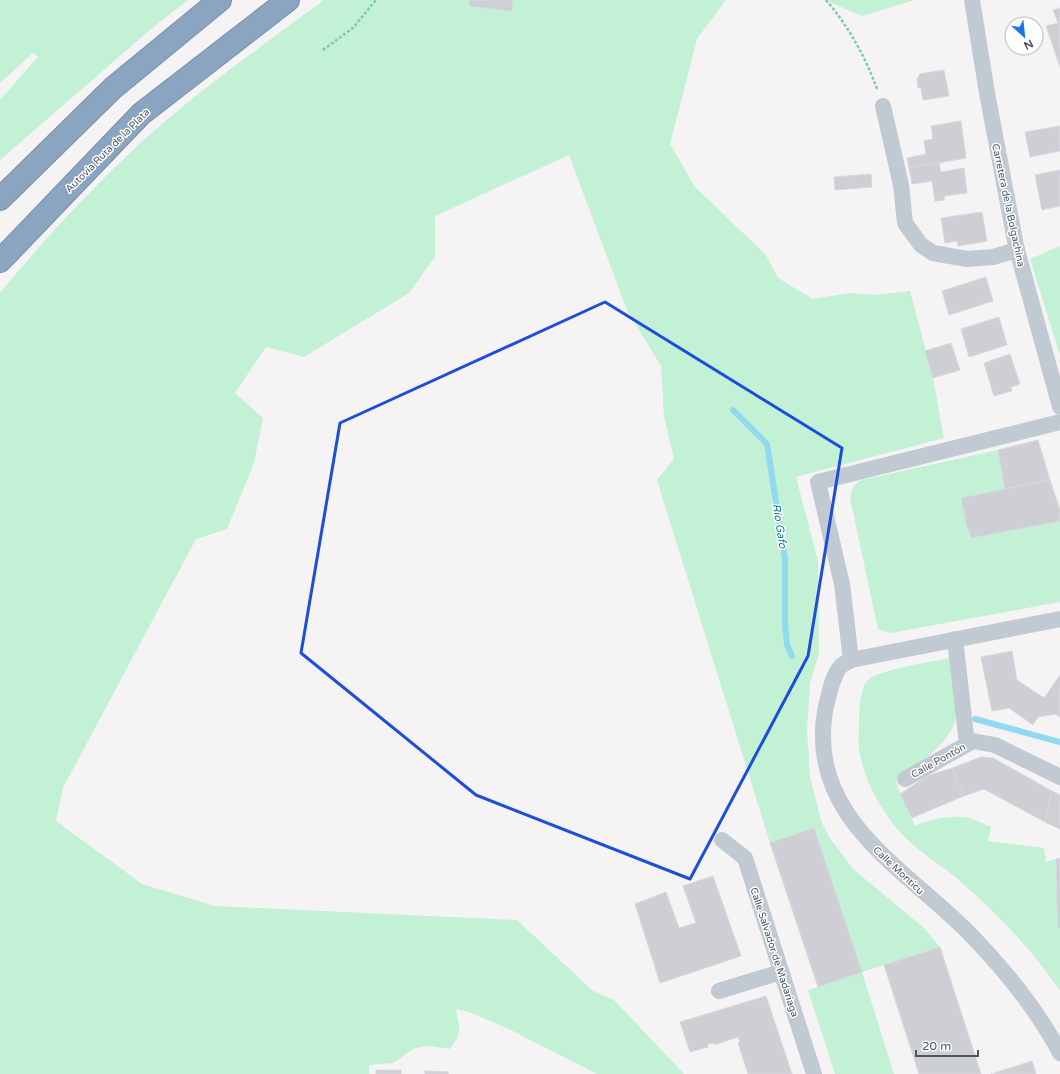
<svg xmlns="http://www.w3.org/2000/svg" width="1060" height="1074" font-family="'Varela Round',sans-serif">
  <rect width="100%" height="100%" fill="#f5f3f3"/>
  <!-- green -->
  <g fill="#c3f1d5">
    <polygon points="0,0 188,0 151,29 0,160 0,100 38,57 33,53 0,83"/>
    <path d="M324 0H726L697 39 670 144 695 187 766 255 778 278 813 299 850 293 874 295 910 291 933 378 944 438 796 477 818 561 819 652 810 684 807 729 810 777 821 821 829 837 853 869 924 928 940 947 862 972 894 1074H835L808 990 862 972 814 829 770 843 657 480 674 459 664 416 661 366 627 310 569 155 435 216V257L409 293 304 357 266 347 235 393 263 418 254 463 227 529 196 539 63 788 56 821 142 884 215 906 517 920 593 991 614 1000 684 1074H597L511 1030 469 1012 456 1009C460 1031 463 1030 450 1049L429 1046 415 1048 393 1063 369 1065V1074H0V293C42 242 86 194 134 149 193 94 259 48 324 0Z"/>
    <polygon points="825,0 915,0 862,16"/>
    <polygon points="1060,246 1060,355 1030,259"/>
    <path d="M998 450 1005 489 961 498 968 530H969L971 538 1060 521V602L890 633 878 629 850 498C852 488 853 485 862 480Z"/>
    <path d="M951 658 956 717C952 742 916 766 896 780L900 794 915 826C930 819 949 816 964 817 973 818 983 824 991 827L988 841 1044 848 1046 862 1056 859 1058 928H1060V991C1034 951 995 912 959 880 940 864 917 851 900 832 881 811 863 778 859 749 858 741 859 733 859 725 859 713 860 690 867 681 875 670 936 661 951 658Z"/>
  </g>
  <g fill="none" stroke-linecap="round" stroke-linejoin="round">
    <!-- stream -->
    <g stroke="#90daee" stroke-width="6">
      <polyline points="733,410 767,444 785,559 785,624 787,645 792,656"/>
      <polyline points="975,719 1060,742"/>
    </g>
  </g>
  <!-- building -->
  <g fill="#cdcfd5" stroke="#d7d9de">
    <polygon points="470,0 513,0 512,11 469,6"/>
    <polygon points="1060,8 1060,67 1046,26 1058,23 1053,10"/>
    <polygon points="944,70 949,96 923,100 921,88 918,88 917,78 919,77 919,74"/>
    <polygon points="961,121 966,158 909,168 907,158 926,154 924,141 933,139 931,126"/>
    <polygon points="1060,126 1060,151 1030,157 1025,132"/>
    <polygon points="937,163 939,163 941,172 964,168 967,193 944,196 944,200 935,201 932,181 912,184 909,168"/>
    <polygon points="1060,170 1060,206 1042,210 1035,175"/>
    <polygon points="871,174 872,187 835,190 834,177"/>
    <polygon points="982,212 987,241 958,246 957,241 945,243 941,218"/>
    <polygon points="986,277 993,301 949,315 942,291"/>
    <polygon points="999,317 1007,345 969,357 961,329"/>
    <polygon points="951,343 960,370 933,378 925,351"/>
    <polygon points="1010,354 1020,384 1011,387 1012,391 994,396 984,363"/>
    <polygon points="1038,440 1050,480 1005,489 998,450"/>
    <polygon points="1050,480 1060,510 1060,521 971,538 969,530 968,531 961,498"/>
    <polygon points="1012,651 1017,680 1044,698 1060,675 1060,717 1055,714 1038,717 1033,725 1009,708 992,711 981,657"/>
    <polygon points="981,757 993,758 1052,791 1045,822 984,789 961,797 962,792 952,768"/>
    <polygon points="952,768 962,792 961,797 912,818 900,794 927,776"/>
    <polygon points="1052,791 1060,795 1060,829 1045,822"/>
    <polygon points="814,828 862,972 818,987 770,843"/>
    <polygon points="1060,858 1060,928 1058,928 1056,859"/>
    <polygon points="713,876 741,956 660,983 635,904 666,892 679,928 696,923 683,886"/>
    <polygon points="940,947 981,1074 919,1074 884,965"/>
    <polygon points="766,996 792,1074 748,1074 738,1043 740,1042 738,1037 714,1045 714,1043 708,1044 708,1047 690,1052 680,1022"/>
    <polygon points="1032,1061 1036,1074 991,1074"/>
    <rect x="376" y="1070" width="25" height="4"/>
    <polygon points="425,1071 448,1072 448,1074 425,1074"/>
  </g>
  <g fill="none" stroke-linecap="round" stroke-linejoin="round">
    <!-- motorway casing -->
    <g stroke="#7690ad" stroke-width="24">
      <g id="motorway">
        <polyline points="0,199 113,88 220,0"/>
        <polyline points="0,261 141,114 288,0"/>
      </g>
    </g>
    <!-- path -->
    <g stroke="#7ad0a6" stroke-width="2.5" stroke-dasharray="3 2" stroke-linecap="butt">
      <path d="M826 0C849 27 865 56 877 89"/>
      <polyline points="323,50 353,28 376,0"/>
    </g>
    <!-- minor -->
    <g stroke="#c1cad2" stroke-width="16">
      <polyline points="972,0 987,93 1016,246 1060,407"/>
      <polyline points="883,106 901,185 905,223 921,245 933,253 967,259 993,257 1017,250"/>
      <path d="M1060 619 851 660C848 662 844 663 841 666 832 675 828 699 825 711 807 818 905 868 969 933 1003 968 1037 1009 1060 1053"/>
      <polyline points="955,639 967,744"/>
      <polyline points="851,660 842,584 818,482 1060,422"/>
      <polyline points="905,779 973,741 995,745 1060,777"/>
      <polyline points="722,840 745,858 814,1074"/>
      <polyline points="719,991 781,972"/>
    </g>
    <!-- motorway -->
    <use href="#motorway" stroke="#8ba5c1" stroke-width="22"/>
  </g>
  <!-- marked area -->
  <path fill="none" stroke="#1d4ed8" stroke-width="3" stroke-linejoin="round" d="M605 302 842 448 808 656 690 879 476 795 301 653 340 423Z"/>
  <g text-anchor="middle" stroke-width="3" stroke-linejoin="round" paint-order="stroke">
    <!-- street labels -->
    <g font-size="10" fill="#4a5661" stroke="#fff">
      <text transform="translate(107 150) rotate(-45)" y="4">Autovía Ruta de la Plata</text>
      <text transform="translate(1009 205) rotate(78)" y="4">Carretera de la Bolgachina</text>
      <text transform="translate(938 760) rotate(-29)" y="4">Calle Pontón</text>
      <text transform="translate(899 870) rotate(43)" y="4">Calle Monticu</text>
      <text transform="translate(775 952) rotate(72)" y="4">Calle Salvador de Madariaga</text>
    </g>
    <!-- water labels -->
    <g font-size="11" font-style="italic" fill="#0c7c9b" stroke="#fff">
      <text transform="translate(780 526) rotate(81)" y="4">Río Gafo</text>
    </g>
  </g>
  <!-- north arrow -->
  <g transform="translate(1024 36) rotate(153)"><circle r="19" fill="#ffffff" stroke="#b7bbc0"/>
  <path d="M0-3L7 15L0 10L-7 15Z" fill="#1a73e8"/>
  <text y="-6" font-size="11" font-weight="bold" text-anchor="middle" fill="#4a5661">N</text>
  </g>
  <!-- scale -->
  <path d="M916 1050v6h62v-6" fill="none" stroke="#4a5661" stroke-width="2"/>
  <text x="922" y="1050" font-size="12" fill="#4a5661" stroke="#ffffff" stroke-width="3" paint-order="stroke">20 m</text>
</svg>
